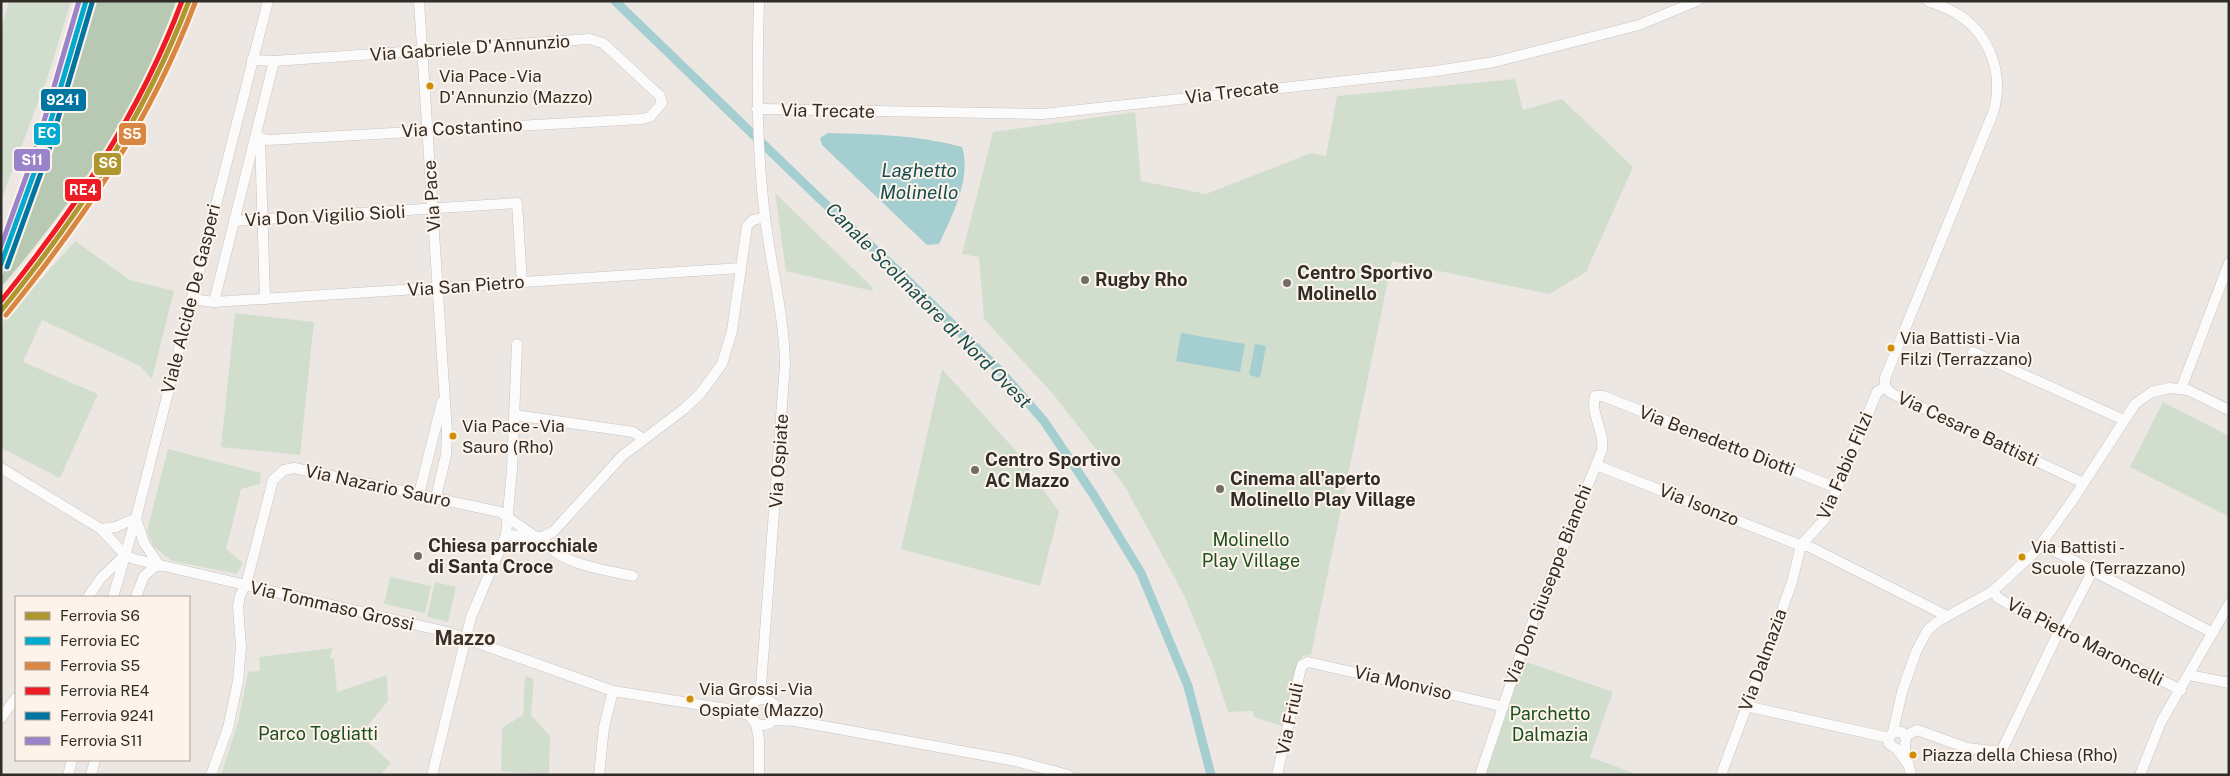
<svg xmlns="http://www.w3.org/2000/svg" width="2230" height="776" font-family="'Public Sans',sans-serif">
  <rect width="100%" height="100%" fill="#ece7e2"/>
  <!-- green -->
  <g fill="#d2decd">
    <polygon points="9,1 71,1 48,76 1,200 1,30"/>
    <polygon points="1515,79 1523,110 1562,99 1633,167 1586,272 1549,294 1392,261 1311,655 1303,656 1298,661 1282,726 1254,717 1253,711 1228,712 1213,666 1184,595 1124,485 1053,394 984,319 979,257 962,254 993,132 1135,112 1141,181 1206,194 1311,153 1326,156 1337,96"/>
    <polygon points="775,193 872,287 873,291 786,271"/>
    <polygon points="75,241 130,280 174,291 152,379 140,366 42,320 23,362 98,394 60,478 1,448 1,324"/>
    <polygon points="235,313 314,322 300,455 221,447"/>
    <polygon points="942,369 1018,453 1059,512 1040,586 901,549"/>
    <polygon points="2163,402 2229,436 2229,517 2130,467"/>
    <polygon points="168,449 261,473 260,484 241,489 226,549 243,563 237,574 172,561 153,546 147,531"/>
    <polygon points="390,577 431,586 425,613 384,604"/>
    <polygon points="435,582 456,587 448,622 427,617"/>
    <polygon points="333,648 330,657 334,660 337,692 387,675 388,701 360,735 391,763 380,775 221,775 238,722 248,672 260,671 259,657"/>
    <polygon points="1521,660 1613,692 1590,757 1639,775 1485,775"/>
    <polygon points="525,676 534,679 531,715 550,736 549,775 501,771 502,728 523,715"/>
  </g>
  <!-- forest -->
  <path fill="#b8c9b3" d="M94 1H176C139 107 74 203 1 287V278C41 190 68 94 94 1Z"/>
  <!-- water -->
  <g fill="#a5ced0">
    <path d="M828 133C873 134 919 135 962 147 972 178 952 216 939 244L927 245 822 145 820 138Z"/>
    <polygon points="1181,333 1245,344 1240,372 1176,361"/>
    <polygon points="1255,344 1266,346 1260,378 1249,375"/>
  </g>
  <g fill="none" stroke-linecap="round" stroke-linejoin="round">
    <!-- stream -->
    <polyline stroke="#a5ced0" stroke-width="2.5" points="1002,775 1005,775"/>
    <!-- canal -->
    <polyline stroke="#a5ced0" stroke-width="9" points="615,1 819,198 899,272 1002,373 1044,421 1093,494 1141,573 1188,686 1211,775"/>
    <!-- minor casing -->
    <g stroke="#c9c4c0" stroke-width="11">
      <g id="minor">
        <polyline points="419,1 447,433 446,455 436,497"/>
        <path d="M759 1C757 74 756 145 765 217 771 267 784 314 785 364L760 699"/>
        <path d="M1928 1C1938 5 1950 9 1959 15 1992 37 2004 77 1993 113L1885 378V387L1891 393 2083 483"/>
        <polyline points="252,60 274,61 589,39 603,43 660,96 662,103 650,117 642,119 268,140 256,137"/>
        <polyline points="757,109 1043,114 1436,71 1494,62 1639,25 1697,1"/>
        <polyline points="260,137 265,299"/>
        <polyline points="234,221 517,203 522,282"/>
        <polyline points="191,299 214,302 741,268"/>
        <polyline points="214,302 274,61"/>
        <polyline points="1973,352 2124,420"/>
        <polyline points="2181,389 2229,263"/>
        <polyline points="515,415 633,432 643,439"/>
        <polyline points="1596,465 1797,544 1810,547 1947,616"/>
        <polyline points="1,468 101,529 125,555 134,559 447,632 613,691 734,710 751,716"/>
        <polyline points="419,494 442,402"/>
        <polyline points="136,518 144,543 160,566"/>
        <polyline points="101,529 116,527 136,518"/>
        <polyline points="506,535 543,537 554,531 622,456 684,409 700,394 722,364 732,331 747,226 753,220 765,217"/>
        <path d="M543 537C554 564 607 570 633 576"/>
        <polyline points="2043,542 2051,549 2213,633"/>
        <polyline points="1801,545 1824,520 1877,392 1885,387"/>
        <polyline points="1993,591 1998,598 2021,611 2181,690"/>
        <polyline points="88,597 101,578 125,555"/>
        <polyline points="113,597 136,518 268,1"/>
        <polyline points="136,597 144,576 157,565"/>
        <polyline points="2062,630 2093,570"/>
        <polyline points="2189,675 2229,683"/>
        <circle cx="763" cy="712" r="13"/>
        <polyline points="1746,706 1889,738"/>
        <polyline points="1,718 16,698"/>
        <polyline points="774,720 795,721 1016,761 1068,775"/>
        <polyline points="756,724 759,740 759,775"/>
        <polyline points="1893,732 1902,692 1916,652 1927,631 1937,622 1993,591 2036,551 2072,501 2135,404 2152,392 2170,388 2188,390 2229,410"/>
        <polyline points="1905,736 1917,730 1967,748 2001,752 2060,629"/>
        <path d="M1909 766 1897 749 1889 744V738L1893 732H1902L1906 738C1906 741 1905 743 1905 746 1904 754 1910 767 1911 775"/>
        <polyline points="68,775 72,760"/>
        <polyline points="91,775 95,760"/>
        <polyline points="211,775 228,728 238,681 241,647 238,606 240,596 247,581 273,480 284,470 294,468 500,512 533,535"/>
        <polyline points="432,775 471,617 506,535 512,469 517,344"/>
        <polyline points="599,775 604,727 613,691"/>
        <polyline points="1277,775 1300,672 1302,665 1308,662 1501,706"/>
        <path d="M1480 775 1525 641 1602 450C1605 431 1590 414 1595 396H1603L1837 488"/>
        <polyline points="1721,775 1767,652 1792,582 1801,545"/>
        <polyline points="2140,775 2161,722 2229,604"/>
      </g>
    </g>
    <!-- minor -->
    <use href="#minor" stroke="#fcfbfb" stroke-width="10"/>
    <!-- rail-1 casing -->
    <g stroke="#fef3ea" stroke-width="9">
      <path id="rail-1" d="M1 311C81 212 143 120 189 1"/>
    </g>
    <!-- rail-2 casing -->
    <g stroke="#fef3ea" stroke-width="9">
      <polyline id="rail-2" points="1,264 41,154 86,1"/>
    </g>
    <!-- rail-3 casing -->
    <g stroke="#fef3ea" stroke-width="9">
      <path id="rail-3" d="M6 315C86 216 149 123 195 3"/>
    </g>
    <!-- rail-4 casing -->
    <g stroke="#fef3ea" stroke-width="9">
      <path id="rail-4" d="M1 301C76 208 140 113 182 1"/>
    </g>
    <!-- rail-5 casing -->
    <g stroke="#fef3ea" stroke-width="9">
      <polyline id="rail-5" points="7,267 47,156 92,3"/>
    </g>
    <!-- rail-6 casing -->
    <g stroke="#fef3ea" stroke-width="9">
      <polyline id="rail-6" points="1,246 35,152 79,1"/>
    </g>
    <!-- rail-1 -->
    <use href="#rail-1" stroke="#af9730" stroke-width="5"/>
    <!-- rail-2 -->
    <use href="#rail-2" stroke="#00a9ce" stroke-width="5"/>
    <!-- rail-3 -->
    <use href="#rail-3" stroke="#d98642" stroke-width="5"/>
    <!-- rail-4 -->
    <use href="#rail-4" stroke="#ed1c24" stroke-width="5"/>
    <!-- rail-5 -->
    <use href="#rail-5" stroke="#0075a1" stroke-width="5"/>
    <!-- rail-6 -->
    <use href="#rail-6" stroke="#9a83c9" stroke-width="5"/>
  </g>
  <!-- markers -->
  <g fill="#cf8e08" stroke="#fef3ea" stroke-width="2">
    <circle cx="430" cy="86" r="4.5"/>
    <circle cx="1891" cy="348" r="4.5"/>
    <circle cx="453" cy="436" r="4.5"/>
    <circle cx="2022" cy="557" r="4.5"/>
    <circle cx="690" cy="699" r="4.5"/>
    <circle cx="1913" cy="755" r="4.5"/>
  </g>
  <g fill="#726d69" stroke="#fef3ea" stroke-width="2">
    <circle cx="1085" cy="280" r="5"/>
    <circle cx="1287" cy="283" r="5"/>
    <circle cx="975" cy="470" r="5"/>
    <circle cx="1220" cy="489" r="5"/>
    <circle cx="418" cy="556" r="5"/>
  </g>
  <g text-anchor="middle" stroke-width="4" stroke-linejoin="round" paint-order="stroke">
    <!-- bus labels -->
    <g font-size="17" fill="#302c28" stroke="#fef3ea" text-anchor="start">
      <text x="439" y="82">Via Pace - Via<tspan x="439" dy="21">D'Annunzio (Mazzo)</tspan></text>
      <text x="1900" y="344">Via Battisti - Via<tspan x="1900" dy="21">Filzi (Terrazzano)</tspan></text>
      <text x="462" y="432">Via Pace - Via<tspan x="462" dy="21">Sauro (Rho)</tspan></text>
      <text x="2031" y="553">Via Battisti -<tspan x="2031" dy="21">Scuole (Terrazzano)</tspan></text>
      <text x="699" y="695">Via Grossi - Via<tspan x="699" dy="21">Ospiate (Mazzo)</tspan></text>
      <text x="1922" y="761">Piazza della Chiesa (Rho)</text>
    </g>
    <!-- street labels -->
    <g font-size="18" fill="#302c28" stroke="#fef3ea">
      <text transform="translate(470 48) rotate(-4)" y="6">Via Gabriele D'Annunzio</text>
      <text transform="translate(1232 92) rotate(-7)" y="6">Via Trecate</text>
      <text transform="translate(828 111) rotate(1)" y="6">Via Trecate</text>
      <text transform="translate(462 128) rotate(-3)" y="6">Via Costantino</text>
      <text transform="translate(432 196) rotate(-94)" y="6">Via Pace</text>
      <text transform="translate(325 216) rotate(-3)" y="6">Via Don Vigilio Sioli</text>
      <text transform="translate(466 286) rotate(-4)" y="6">Via San Pietro</text>
      <text transform="translate(191 299) rotate(-76)" y="6">Viale Alcide De Gasperi</text>
      <text transform="translate(1968 429) rotate(25)" y="6">Via Cesare Battisti</text>
      <text transform="translate(1717 441) rotate(21)" y="6">Via Benedetto Diotti</text>
      <text transform="translate(779 461) rotate(-86)" y="6">Via Ospiate</text>
      <text transform="translate(1845 466) rotate(-67)" y="6">Via Fabio Filzi</text>
      <text transform="translate(378 486) rotate(12)" y="6">Via Nazario Sauro</text>
      <text transform="translate(1699 505) rotate(22)" y="6">Via Isonzo</text>
      <text transform="translate(1548 585) rotate(-69)" y="6">Via Don Giuseppe Bianchi</text>
      <text transform="translate(332 606) rotate(13)" y="6">Via Tommaso Grossi</text>
      <text transform="translate(2085 642) rotate(27)" y="6">Via Pietro Maroncelli</text>
      <text transform="translate(1763 660) rotate(-70)" y="6">Via Dalmazia</text>
      <text transform="translate(1403 683) rotate(13)" y="6">Via Monviso</text>
      <text transform="translate(1290 719) rotate(-78)" y="6">Via Friuli</text>
    </g>
    <!-- poi labels -->
    <g font-size="18" font-weight="bold" fill="#302c28" stroke="#fef3ea" text-anchor="start">
      <text x="1297" y="279">Centro Sportivo<tspan x="1297" dy="21">Molinello</tspan></text>
      <text x="1095" y="286">Rugby Rho</text>
      <text x="985" y="466">Centro Sportivo<tspan x="985" dy="21">AC Mazzo</tspan></text>
      <text x="1230" y="485">Cinema all'aperto<tspan x="1230" dy="21">Molinello Play Village</tspan></text>
      <text x="428" y="552">Chiesa parrocchiale<tspan x="428" dy="21">di Santa Croce</tspan></text>
    </g>
    <!-- park labels -->
    <g font-size="18" fill="#1d5020" stroke="#fef3ea">
      <text x="1251" y="546">Molinello<tspan x="1251" dy="21">Play Village</tspan></text>
      <text x="1550" y="720">Parchetto<tspan x="1550" dy="21">Dalmazia</tspan></text>
      <text x="318" y="740">Parco Togliatti</text>
    </g>
    <!-- water labels -->
    <g font-size="19" font-style="italic" fill="#174e52" stroke="#fef3ea">
      <text x="919" y="177">Laghetto<tspan x="919" dy="22">Molinello</tspan></text>
      <text transform="translate(929 305) rotate(45)" y="7">Canale Scolmatore di Nord Ovest</text>
    </g>
    <!-- quarter labels -->
    <g font-size="20" font-weight="bold" fill="#3b322b" stroke="#fef3ea">
      <text x="465" y="645">Mazzo</text>
    </g>
  </g>
  <g stroke="#fef3ea" stroke-width="2">
    <rect x="40" y="88" width="47" height="24" rx="5" fill="#0075a1"/>
    <rect x="33" y="122" width="28" height="24" rx="5" fill="#00a9ce"/>
    <rect x="118" y="122" width="29" height="24" rx="5" fill="#d98642"/>
    <rect x="13" y="148" width="38" height="24" rx="5" fill="#9a83c9"/>
    <rect x="93" y="152" width="29" height="24" rx="5" fill="#af9730"/>
    <rect x="64" y="178" width="38" height="24" rx="5" fill="#ed1c24"/>
  </g>
  <g font-size="14" text-anchor="middle" font-weight="bold" fill="#fff">
    <text x="63" y="105">9241</text>
    <text x="47" y="138">EC</text>
    <text x="132" y="139">S5</text>
    <text x="32" y="165">S11</text>
    <text x="108" y="168">S6</text>
    <text x="83" y="195">RE4</text>
  </g>
  <!-- border -->
  <rect width="2230" height="776" fill="none" stroke="#302c28" stroke-width="5"/>
  <!-- legend -->
  <rect x="15" y="596" width="175" height="165" fill="#fef3ea" stroke="#aca39c"/>
  <rect x="25" y="612" width="25" height="8" fill="#af9730" stroke="#aca39c"/>
  <text x="60" y="621" font-size="15" fill="#302c28">Ferrovia S6</text>
  <rect x="25" y="637" width="25" height="8" fill="#00a9ce" stroke="#aca39c"/>
  <text x="60" y="646" font-size="15" fill="#302c28">Ferrovia EC</text>
  <rect x="25" y="662" width="25" height="8" fill="#d98642" stroke="#aca39c"/>
  <text x="60" y="671" font-size="15" fill="#302c28">Ferrovia S5</text>
  <rect x="25" y="687" width="25" height="8" fill="#ed1c24" stroke="#aca39c"/>
  <text x="60" y="696" font-size="15" fill="#302c28">Ferrovia RE4</text>
  <rect x="25" y="712" width="25" height="8" fill="#0075a1" stroke="#aca39c"/>
  <text x="60" y="721" font-size="15" fill="#302c28">Ferrovia 9241</text>
  <rect x="25" y="737" width="25" height="8" fill="#9a83c9" stroke="#aca39c"/>
  <text x="60" y="746" font-size="15" fill="#302c28">Ferrovia S11</text>
</svg>
